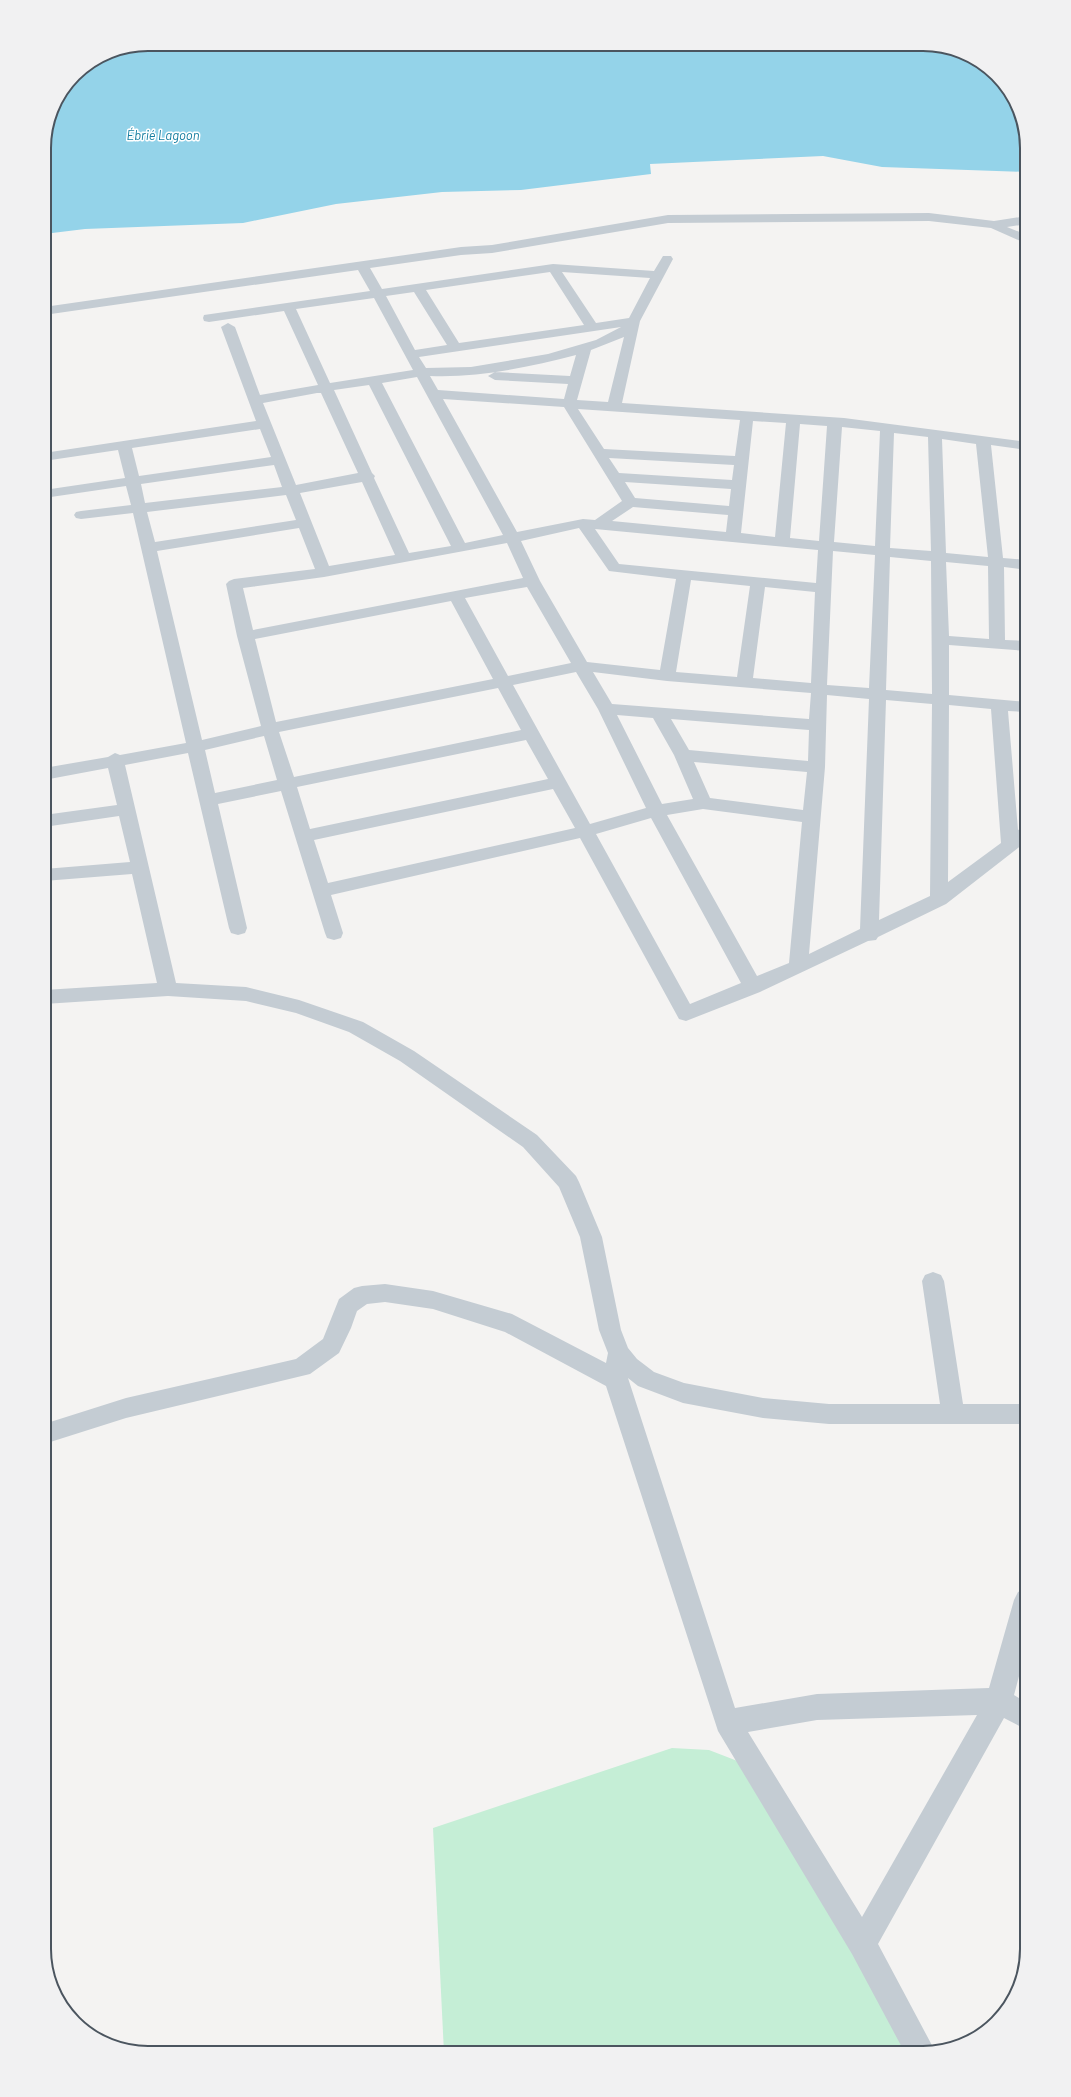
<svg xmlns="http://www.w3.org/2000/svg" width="1071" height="2097" font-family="Barlow,sans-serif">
  <rect width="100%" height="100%" fill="#f4f3f2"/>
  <!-- green -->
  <polygon fill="#c5eed6" points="672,1748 709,1750 740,1762 763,1785 909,2053 444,2053 433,1828"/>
  <!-- water -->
  <polygon fill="#94d3e9" points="148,44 930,44 986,65 1019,108 1027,148 1027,172 882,167 823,156 650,164 651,174 521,190 442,192 336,204 243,223 85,229 44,234 44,141 52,108 75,74 108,52"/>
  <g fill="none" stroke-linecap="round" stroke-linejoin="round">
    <!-- minor -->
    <path fill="#c4ccd3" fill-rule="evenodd" d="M929 213 994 221 1027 216V224L1007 227 1027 235V244L991 228 929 221 668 223 492 253 461 255 370 268 382 289 553 264 654 271 663 256H671L673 259 640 321 622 403 844 418 1027 442V450L991 445 1003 558 1027 560V570L1004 567 1005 640 1027 641V651L949 645V695L1027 702V712L1008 711 1018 830 1027 826V841L946 904 878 937 876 940 868 941 760 992 686 1021 679 1019 580 838 331 895 343 933 341 938 334 940 327 938 325 933 281 791 218 804 247 928 245 933 238 935 231 933 229 928 188 753 125 765 176 983 246 987 299 1000 363 1022 414 1051 537 1135 576 1176 579 1182 602 1237 621 1330 628 1348 637 1359 654 1372 684 1383 763 1398 829 1404H940L922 1281 925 1275 933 1272 941 1275 944 1281 963 1404H1027V1424H829L763 1418 683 1403 638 1386 628 1378 735 1708 817 1694 989 1688 1014 1600 1018 1592 1027 1588V1646L1014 1695 1027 1703V1730L1004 1718 878 1944 935 2051 905 2053 852 1954 718 1731 606 1386 505 1332 433 1309 385 1302 367 1304 357 1311 351 1328 339 1353 310 1374 126 1418 44 1444V1424L126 1398 296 1359 323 1339 339 1299 354 1288 362 1286 385 1284 433 1291 512 1314 606 1363 608 1353 599 1330 580 1237 559 1187 523 1147 400 1061 349 1032 296 1013 246 1001 168 996 44 1004V990L157 983 132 874 44 881V869L130 862 119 816 44 827V815L117 805 108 768 44 780V768L108 757 115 753 120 755 186 743 133 513 81 519 76 518 74 515 76 512 81 511 131 505 126 486 44 498V490L125 478 118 450 44 461V453L256 421 221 327 228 323 235 327 260 395 318 385 284 311 209 322 204 321 203 318 204 315 370 291 358 270 44 315V307L461 247 492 245 668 215ZM550 272 584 325 459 343 426 290ZM562 272 650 278 629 318 596 323ZM414 292 447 345 415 350 386 296ZM374 298 413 370 330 383 296 309ZM621 327 596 340 548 354 471 367 426 368 419 357ZM624 337 608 402 577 400 591 350ZM576 355 570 376 495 372 488 376 495 380 568 384 564 399 438 390 430 376C479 378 529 367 576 355ZM417 377 503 535 465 543 382 383ZM369 385 451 546 409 553 374 478 375 476 372 473 334 390ZM317 393H321L358 473 296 485 263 403ZM443 399 564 407 622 501 595 520 583 519 517 532ZM578 409 740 420 735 456 604 449ZM753 421 786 423 775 537 741 533ZM800 424 827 426 819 541 790 538ZM842 427 880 431 875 546 834 542ZM260 429 271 457 139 476 132 448ZM894 433 928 437 931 551 890 548ZM942 439 976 444 988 557 946 553ZM609 458 734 465 732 480 619 473ZM274 465 282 487 145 503 141 484ZM362 482 395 555 329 566 300 493ZM625 482 731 489 729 506 635 498ZM286 495 296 520 155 542 147 512ZM633 507 728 515 726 532 612 521ZM299 528 315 569 234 579 229 581 226 584 237 636 261 726 202 740 157 551ZM579 528 609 571 676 579 660 670 587 662 540 581 521 541ZM595 529 818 550 816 583 619 564ZM507 543 523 578 253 630 243 588 324 577ZM833 551 875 555 869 688 827 685ZM890 557 931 561 932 694 886 690ZM946 562 988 566 989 639 949 636ZM691 580 750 586 737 677 676 672ZM527 587 571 663 508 676 465 598ZM765 587 815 592 811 683 753 678ZM451 601 493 679 276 722 255 639ZM576 672 598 709 646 808 590 824 513 685ZM593 672 667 681 811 693 809 719 612 704ZM498 688 521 730 294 777 279 732ZM827 695 869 699 860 929 809 954 825 767ZM886 700 932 704 930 896 879 920ZM949 705 991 709 1001 843 948 882ZM617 715 653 718 674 755 693 799 662 804ZM671 719 809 730 808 761 689 750ZM264 736 277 780 215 793 205 750ZM526 740 548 779 310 829 297 787ZM694 762 807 772 803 810 710 798ZM553 789 575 828 328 883 314 840ZM703 809 802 822 789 963 757 976 667 815ZM651 818 741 983 690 1004 596 834ZM977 1715 862 1917 748 1732 817 1720Z"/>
  </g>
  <g text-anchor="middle" stroke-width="3" stroke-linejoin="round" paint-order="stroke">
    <!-- far-water labels -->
    <g font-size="13" font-style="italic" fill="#147da0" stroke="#fff">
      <text x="163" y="140">Ébrié Lagoon</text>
    </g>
  </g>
  <!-- crop -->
  <path d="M0 0H1071V2097H0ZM148 51H923A97 97 0 0 1 1020 148V1949A97 97 0 0 1 923 2046H148A97 97 0 0 1 51 1949V148A97 97 0 0 1 148 51Z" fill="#f1f1f2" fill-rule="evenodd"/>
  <path fill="none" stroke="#4b555f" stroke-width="2" d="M148 51H923A97 97 0 0 1 1020 148V1949A97 97 0 0 1 923 2046H148A97 97 0 0 1 51 1949V148A97 97 0 0 1 148 51Z"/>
</svg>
